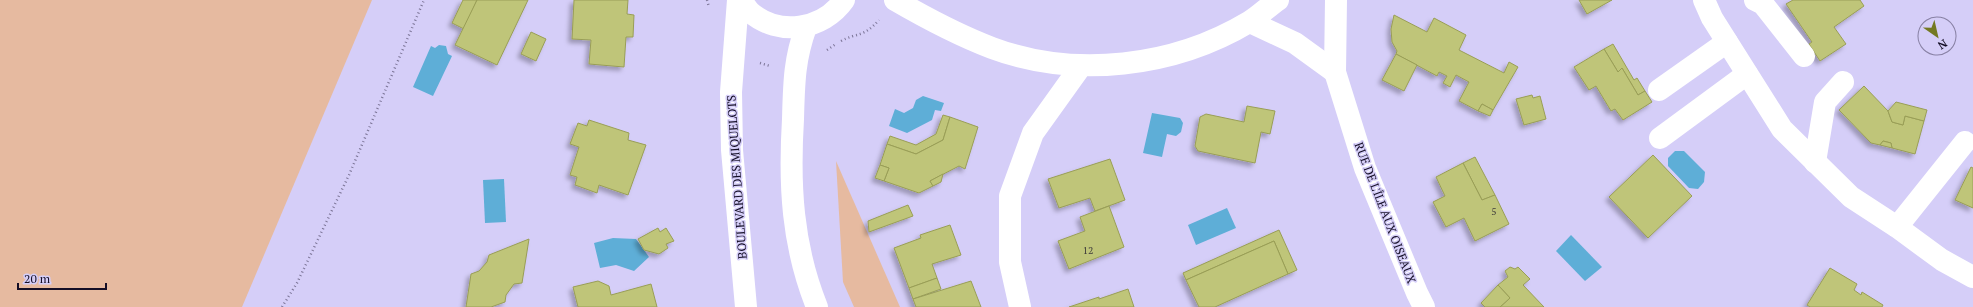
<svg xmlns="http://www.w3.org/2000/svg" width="1973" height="307" font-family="'PT Serif',serif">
  <defs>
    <filter id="shadow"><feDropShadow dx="-3.5" dy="3.5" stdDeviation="2" flood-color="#0004"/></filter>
  </defs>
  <rect width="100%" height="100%" fill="#d5cef8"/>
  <!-- green -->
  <g fill="#e6baa0">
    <polygon points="0,0 372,0 242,307 0,307"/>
    <polygon points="836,161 900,307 854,307 843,282"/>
  </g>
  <!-- water -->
  <g fill="#5eaed7">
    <polygon points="439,45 446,46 448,54 452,56 433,96 413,87 431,46 435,48"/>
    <polygon points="923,96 944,103 941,111 935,110 932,120 907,133 889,126 895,109 904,113 913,108 916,100"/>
    <polygon points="1152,113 1180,118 1183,123 1181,132 1176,136 1167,134 1162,157 1143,153"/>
    <polygon points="1675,151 1684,151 1705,172 1704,182 1698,189 1689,188 1668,166 1668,158"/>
    <polygon points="504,179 506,222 485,223 483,180"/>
    <polygon points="1227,208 1236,228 1196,245 1188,225"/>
    <polygon points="1571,235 1602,267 1585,281 1556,251"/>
    <polygon points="613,238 636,239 649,257 634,271 616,265 600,268 594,243"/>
  </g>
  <!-- building -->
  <g fill="#bfc579" stroke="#999e56" filter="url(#shadow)">
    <polygon points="463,0 477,0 464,29 452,23"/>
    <polygon points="477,0 528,0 497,65 455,45"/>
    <polygon points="574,0 628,0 627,14 634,15 633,37 626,37 624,67 589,64 591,40 572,39"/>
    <polygon points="1579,0 1612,0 1587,14"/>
    <polygon points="1793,0 1860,0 1864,6 1834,27 1846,44 1820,61 1809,44 1812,42 1786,4"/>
    <polygon points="1394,15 1427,32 1434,18 1466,35 1459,50 1504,73 1509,62 1518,67 1493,110 1482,104 1478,111 1459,101 1469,82 1456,75 1450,87 1443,83 1447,76 1439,72 1437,76 1396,54 1397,51 1392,42 1391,29"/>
    <polygon points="531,32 546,39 536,61 521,54"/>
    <polygon points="1613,44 1634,80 1637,78 1645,91 1638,95 1622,68 1618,72 1604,49"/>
    <polygon points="1604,49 1618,72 1622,68 1638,95 1645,91 1652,102 1623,120 1615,109 1611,111 1596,86 1589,90 1574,67"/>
    <polygon points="1396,54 1417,65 1404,91 1382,80"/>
    <polygon points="1864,86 1888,111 1892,122 1903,125 1905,116 1924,121 1915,154 1892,148 1891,143 1883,141 1880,145 1871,143 1839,110"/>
    <polygon points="1532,95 1533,98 1540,96 1546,119 1524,125 1516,99"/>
    <polygon points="1896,102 1927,110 1924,121 1905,116 1903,125 1892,122 1888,111"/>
    <polygon points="1482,104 1493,110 1490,116 1478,111"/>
    <polygon points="1247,106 1275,111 1270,134 1261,132 1255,163 1198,151 1195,146 1200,117 1206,114 1244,122"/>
    <polygon points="943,115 950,117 943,140 916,154 887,144 890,136 916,145 936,134"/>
    <polygon points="950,117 978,127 965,169 959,166 930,181 933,186 919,193 884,181 889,168 880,165 887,144 916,154 943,140"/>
    <polygon points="589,120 629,133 628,140 646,145 628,195 599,185 597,193 575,185 577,177 570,175 579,147 570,144 578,123 587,126"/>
    <polygon points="1883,141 1891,143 1892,148 1880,145"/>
    <polygon points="1653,155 1692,196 1648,238 1609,197"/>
    <polygon points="1475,157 1495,195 1482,200 1463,163"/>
    <polygon points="1110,159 1125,200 1095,211 1090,198 1059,208 1048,179"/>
    <polygon points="1463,163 1482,200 1495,195 1509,224 1475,241 1464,218 1446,227 1433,202 1445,196 1436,177"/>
    <polygon points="880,165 889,168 884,181 875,178"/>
    <polygon points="1971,167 1973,168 1973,208 1955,200"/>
    <polygon points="943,174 941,182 933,186 930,181"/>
    <polygon points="908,205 913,216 869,232 868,221"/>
    <polygon points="1109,206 1124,247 1069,269 1058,241 1085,231 1080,217"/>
    <polygon points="950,225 961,255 932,264 937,278 909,288 894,248 921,238 920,235"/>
    <polygon points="658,228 660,232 666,228 674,241 666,244 668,248 659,254 644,250 638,239"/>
    <polygon points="1279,230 1297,270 1288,274 1274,241 1186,280 1183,273"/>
    <polygon points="529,239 522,283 514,284 506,295 505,302 491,307 466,307 471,274 479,271 487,262 489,255"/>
    <polygon points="1274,241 1288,274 1215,307 1199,307 1186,280"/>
    <polygon points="1510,267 1515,269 1518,267 1530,279 1523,285 1544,307 1500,307 1510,298 1498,285 1508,277 1505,271"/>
    <polygon points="1830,268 1857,284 1854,290 1861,295 1862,292 1883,305 1882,307 1810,307 1807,305"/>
    <polygon points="937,278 941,289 913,299 909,288"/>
    <polygon points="598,281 609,286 611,295 651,284 657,307 578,307 573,287"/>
    <polygon points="971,281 981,307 916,307 913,299"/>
    <polygon points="1498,285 1510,298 1500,307 1485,307 1481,303"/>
    <polygon points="1128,289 1134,307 1069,307 1099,297 1099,299"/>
  </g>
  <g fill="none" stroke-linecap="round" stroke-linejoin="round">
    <!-- path -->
    <g stroke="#7c7597" stroke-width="2.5" stroke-dasharray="1 3" stroke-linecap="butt">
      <polyline points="707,0 709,7"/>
      <path d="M841 41C858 32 863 38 879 20"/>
      <polyline points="827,50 836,44"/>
      <polyline points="760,63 770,66"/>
      <polyline points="282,307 297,283 349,175 424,0"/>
    </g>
    <!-- minor -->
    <g stroke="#fff" stroke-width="22">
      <path d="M895 0C926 18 958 35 992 48 1075 79 1174 67 1249 22 1259 16 1268 7 1278 0"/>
      <polyline points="1336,0 1335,72 1365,168 1417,293 1424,307"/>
      <polyline points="1704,0 1712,18 1782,129 1851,197 1897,227 1942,260 1973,277"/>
      <polyline points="1755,0 1763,4 1804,56"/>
      <polyline points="1250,22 1295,43 1335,72"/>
      <polyline points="1659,90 1727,42"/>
      <polyline points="1660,138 1747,74"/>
      <polyline points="1815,162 1825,102 1843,82"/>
      <polyline points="1897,227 1965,142"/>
      <polyline points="1020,307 1010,262 1010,196 1033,133 1081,66"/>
    </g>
    <!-- major -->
    <g stroke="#fff" stroke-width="22">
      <polyline points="738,0 731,92 732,150 746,307"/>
      <path d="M741 0C744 4 747 9 750 12 779 37 823 30 844 0"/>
      <path d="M806 27C794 60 794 84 793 119 789 185 792 245 817 307"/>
    </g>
  </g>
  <g text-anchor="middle" stroke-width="3" stroke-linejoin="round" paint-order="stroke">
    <!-- number labels -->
    <g font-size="10" fill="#3f3c3b">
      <text x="1494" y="215">5</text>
      <text x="1088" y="254">12</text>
    </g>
    <!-- street labels -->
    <g font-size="12" fill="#140e26" stroke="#d5cef8">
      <text transform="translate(737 177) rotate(-94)" y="4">BOULEVARD DES MIQUELOTS</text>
      <text transform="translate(1385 213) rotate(69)" y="4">RUE DE L'ÎLE AUX OISEAUX</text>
    </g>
  </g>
  <!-- north arrow -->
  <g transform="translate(1937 36) rotate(146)"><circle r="19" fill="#d5cef8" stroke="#8881a4"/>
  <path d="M0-3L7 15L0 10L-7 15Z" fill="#747922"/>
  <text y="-6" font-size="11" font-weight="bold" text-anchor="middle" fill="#140e26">N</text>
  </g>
  <!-- scale -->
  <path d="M18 283v6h88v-6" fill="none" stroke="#140e26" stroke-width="2"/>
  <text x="24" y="283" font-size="12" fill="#140e26" stroke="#d5cef8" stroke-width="3" paint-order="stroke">20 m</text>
</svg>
